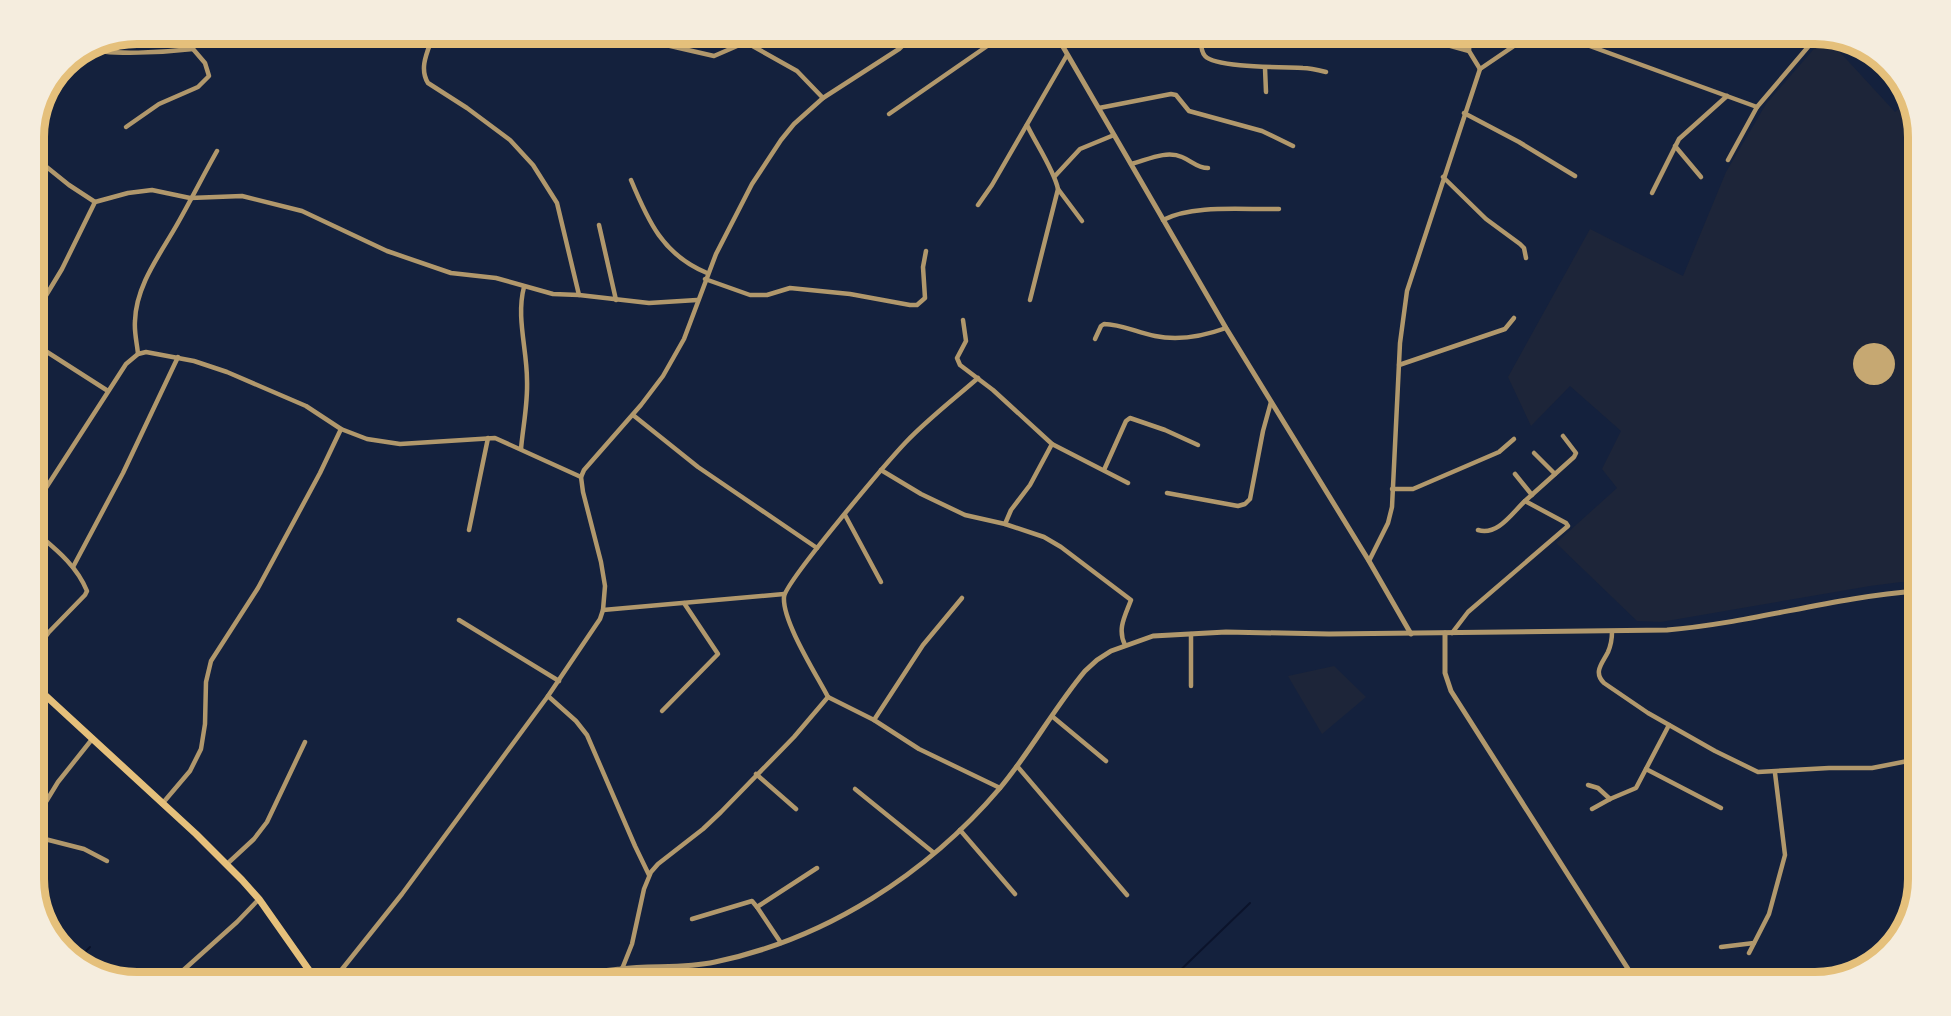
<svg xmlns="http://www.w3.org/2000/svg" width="1951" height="1016" font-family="'Alegreya Sans',sans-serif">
  <rect width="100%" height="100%" fill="#14213d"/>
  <!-- green -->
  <g fill="#1d2539">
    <polygon points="1825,36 1895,112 1908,101 1918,130 1918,582 1901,582 1870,586 1661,622 1637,621 1556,543 1617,488 1602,469 1621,431 1570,386 1531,426 1508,377 1590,229 1683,276 1726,172 1766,104"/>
    <polygon points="1334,666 1366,697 1322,734 1288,676"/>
  </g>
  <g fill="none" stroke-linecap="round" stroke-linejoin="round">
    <!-- stream -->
    <g stroke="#0b132b" stroke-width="2">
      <polyline points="77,960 90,947"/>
      <polyline points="1167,983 1250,903"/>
    </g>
  </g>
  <!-- building -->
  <circle fill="#c6a872" cx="1874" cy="364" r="21"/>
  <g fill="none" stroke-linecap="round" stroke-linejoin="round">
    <!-- minor -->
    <g stroke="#b1986c" stroke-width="4.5">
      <path d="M434 33C429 49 418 67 428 83L467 108 510 140 533 165 557 203 579 295"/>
      <polyline points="659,33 660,40 666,45 714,56 744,43 749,44 797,71 823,98"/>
      <polyline points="730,33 730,48"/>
      <path d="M1200 33C1201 40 1200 51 1205 56 1216 68 1285 67 1303 68 1310 68 1318 70 1326 72"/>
      <polyline points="1470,33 1469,51 1480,69"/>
      <polyline points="1400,37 1429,40 1469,51"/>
      <path d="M86 48C109 56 167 52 193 49"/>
      <polyline points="1265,68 1266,92"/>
      <polyline points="1480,69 1530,35 1587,45 1757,107"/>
      <polyline points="1099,108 1171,94 1176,95 1189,111 1262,131 1293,146"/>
      <polyline points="1464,113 1519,142 1575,176"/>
      <polyline points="889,114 1006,33"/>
      <path d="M1027 125C1036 144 1054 170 1058 189L1030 300"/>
      <polyline points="126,127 159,104 198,87 209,76 205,63 193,49 184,33"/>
      <polyline points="1675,146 1701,177"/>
      <polyline points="33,156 69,185 95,202"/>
      <polyline points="1728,160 1757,107 1819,34"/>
      <path d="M1131 164C1147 160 1166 150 1182 157 1192 161 1197 168 1208 168"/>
      <polyline points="1055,176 1080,149 1114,135"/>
      <polyline points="1443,177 1486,219 1520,244 1524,248 1526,258"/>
      <path d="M631 180C648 221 663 255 707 273"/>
      <polyline points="1058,189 1082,221"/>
      <polyline points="1652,193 1679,139 1727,96"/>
      <polyline points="978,205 992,185 1067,55"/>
      <path d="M1163 220C1193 204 1245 210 1279 209"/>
      <polyline points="599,225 616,300"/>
      <polyline points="705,279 750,295 767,295 790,288 850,294 910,305 917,305 925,298 923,267 926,251"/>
      <polyline points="33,317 62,269 95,202 128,193 152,190 190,198 242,196 302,211 387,251 451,273 496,278 553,294 579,295 649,303 697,300"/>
      <polyline points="963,320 966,341 957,358 960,365 993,390 1052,444 1128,483"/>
      <path d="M1095 339 1101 326 1104 324C1121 324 1138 333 1155 336 1179 341 1204 336 1226 328"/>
      <polyline points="33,343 108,391"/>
      <path d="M138 354C137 343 134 332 135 321 136 284 162 252 179 221 192 198 204 174 217 151"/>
      <polyline points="1399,365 1505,329 1514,318"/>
      <polyline points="633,415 698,467 817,548"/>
      <path d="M521 449C523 426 528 404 527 380 527 349 516 317 524 287"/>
      <polyline points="1534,453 1555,474"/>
      <path d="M881 470 921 494 965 515 1005 524 1044 537 1061 547 1131 600C1125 616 1117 629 1125 645"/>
      <polyline points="1104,470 1126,421 1130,418 1165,430 1198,445"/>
      <polyline points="1515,474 1532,495"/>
      <polyline points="1392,489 1413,489 1499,452 1514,439"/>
      <polyline points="1167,493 1238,506 1245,504 1250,499 1263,431 1271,402"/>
      <polyline points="1525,501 1574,457 1576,453 1563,436"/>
      <polyline points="33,508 126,364 138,354 146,352 194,361 227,372 306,406 341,429 367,439 400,444 495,438 581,477"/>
      <polyline points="845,515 881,582"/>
      <polyline points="1005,524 1011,510 1030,485 1052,444"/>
      <path d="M33 530C54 548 76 564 87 591L85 595 49 632 33 654"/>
      <polyline points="469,530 488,438"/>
      <polyline points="1369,561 1388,523 1392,507 1400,343 1407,291 1480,69"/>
      <polyline points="73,567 123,473 178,357"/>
      <polyline points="603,610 784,594"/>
      <polyline points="459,620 559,681"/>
      <path d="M1612 632C1612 639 1611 645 1608 652 1602 664 1593 672 1604 683L1648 713 1715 751 1758 772 1829 768H1872L1918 759"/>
      <path d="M1452 633 1468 612 1568 526 1566 523 1525 501C1512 513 1498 536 1478 530"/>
      <polyline points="1191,634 1191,686"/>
      <polyline points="548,696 576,721 587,735 635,846 649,875"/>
      <path d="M828 697C816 674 782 621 784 597 785 582 889 460 906 442 928 419 954 399 978 378"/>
      <polyline points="828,697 874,720 919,749 1000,788"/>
      <polyline points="662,711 718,654 684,603"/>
      <polyline points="1053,717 1106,761"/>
      <polyline points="874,720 923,645 962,598"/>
      <polyline points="1017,766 1127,895"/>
      <polyline points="1646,769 1721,808"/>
      <polyline points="756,774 796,809"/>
      <polyline points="1588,785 1598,788 1610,799"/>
      <polyline points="855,789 934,853"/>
      <polyline points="162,804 190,771 201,749 205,724 206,682 211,661 258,588 320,473 341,429"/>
      <polyline points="1592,809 1610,799 1636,788 1669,725"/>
      <polyline points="33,823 58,782 93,738"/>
      <polyline points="960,830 1015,894"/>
      <polyline points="33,836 84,849 107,861"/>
      <polyline points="227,864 254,839 267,822 305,742"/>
      <polyline points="692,919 752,901 757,907"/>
      <polyline points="781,943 757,907 817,868"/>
      <polyline points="1721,947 1754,943"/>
      <polyline points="1749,953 1769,914 1785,855 1775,773"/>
      <polyline points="622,969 632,944 644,889 651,872 658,864 703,829 721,812 794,737 828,697"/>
      <polyline points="582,975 584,983"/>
      <polyline points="169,983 237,922 259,899"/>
      <polyline points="331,983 402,894 548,696 600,619 603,610 605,586 601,562 583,492 581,477 584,470 641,405 663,376 684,339 716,254 752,184 781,140 794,124 823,98 899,49 916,33"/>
    </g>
    <!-- tertiary -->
    <g stroke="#b1986c" stroke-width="5">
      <polyline points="1055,33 1226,328 1369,561 1411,634"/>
      <polyline points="1445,633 1445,673 1451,691 1637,983"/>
      <path d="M531 983C560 978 590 972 620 969 652 965 683 969 715 962 826 939 927 874 1000 788 1031 751 1054 708 1085 671L1097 660 1111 651 1153 636 1226 632 1329 634 1667 630C1751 623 1833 597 1918 591"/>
    </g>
    <!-- primary -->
    <polyline stroke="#e5c07b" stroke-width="7" points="33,684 196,834 242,880 259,899 318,983"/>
  </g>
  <!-- crop -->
  <path d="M0 0H1951V1016H0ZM137 44H1815A93 93 0 0 1 1908 137V879A93 93 0 0 1 1815 972H137A93 93 0 0 1 44 879V137A93 93 0 0 1 137 44Z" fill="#f5edde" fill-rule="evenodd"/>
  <path fill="none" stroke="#e5c07b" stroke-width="8" d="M137 44H1815A93 93 0 0 1 1908 137V879A93 93 0 0 1 1815 972H137A93 93 0 0 1 44 879V137A93 93 0 0 1 137 44Z"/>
</svg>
